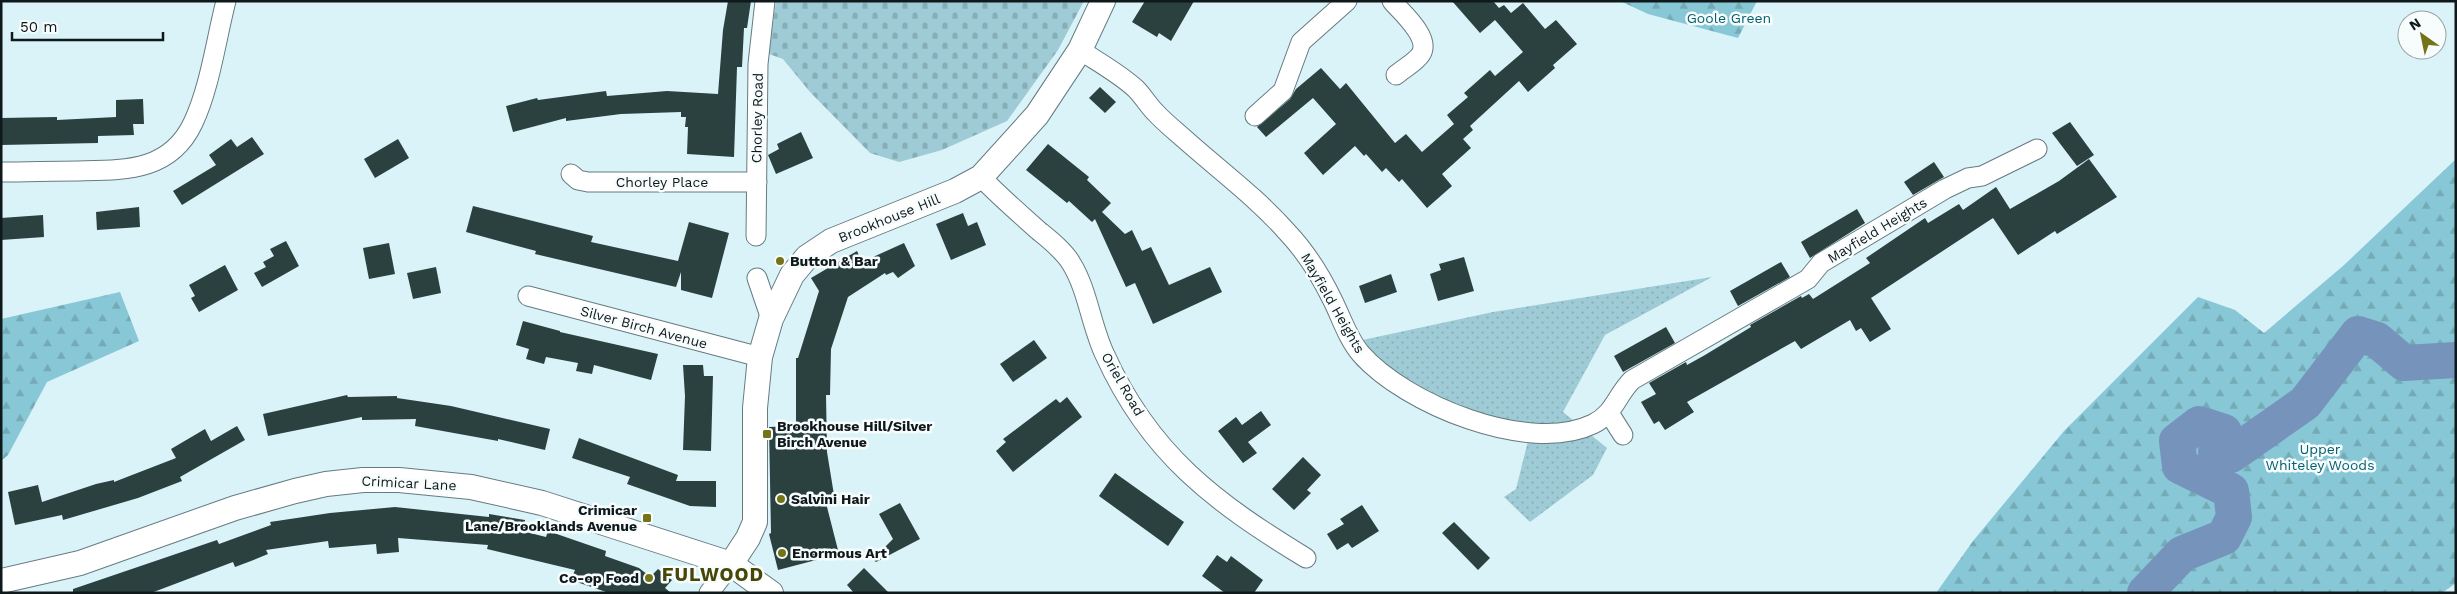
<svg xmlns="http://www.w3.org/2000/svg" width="2457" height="594" font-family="'Work Sans',sans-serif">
  <defs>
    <pattern id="grass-dots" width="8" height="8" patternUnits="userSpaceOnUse" patternTransform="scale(1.25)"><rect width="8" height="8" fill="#9ecbd5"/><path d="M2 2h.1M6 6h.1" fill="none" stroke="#87aeb6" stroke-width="1.8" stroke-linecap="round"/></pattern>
    <pattern id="forest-firs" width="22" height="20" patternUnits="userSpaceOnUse" patternTransform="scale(1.25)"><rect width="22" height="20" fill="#88c7d5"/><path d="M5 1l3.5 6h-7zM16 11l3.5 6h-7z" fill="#74aab6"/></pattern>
    <pattern id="cemetery-stones" width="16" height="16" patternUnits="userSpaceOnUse" patternTransform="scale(1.25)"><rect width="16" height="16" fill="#9ecbd5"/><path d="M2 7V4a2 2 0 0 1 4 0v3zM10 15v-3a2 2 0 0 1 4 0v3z" fill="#87aeb6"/></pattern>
  </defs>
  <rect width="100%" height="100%" fill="#daf3f9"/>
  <!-- grass -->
  <polygon fill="url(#grass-dots)" points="1712,277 1605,335 1563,412 1607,448 1593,475 1530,522 1504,497 1516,489 1529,437 1422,409 1357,366 1344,344 1493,312"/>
  <!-- forest -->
  <g fill="url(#forest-firs)">
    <polygon points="1620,1 1757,1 1738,38 1648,14"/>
    <polygon points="2456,159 2456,583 2442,593 1936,593 1973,541 2064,431 2198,297 2235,310 2264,333 2343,266"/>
    <polygon points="120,292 139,341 47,382 8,455 1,461 1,319"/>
  </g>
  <!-- cemetery -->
  <polygon fill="url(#cemetery-stones)" points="776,1 1084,1 1058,50 1007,121 942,150 899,162 870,153 810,92 783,59 769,54"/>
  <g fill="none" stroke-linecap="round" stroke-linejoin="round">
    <!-- river -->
    <polyline stroke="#7694bb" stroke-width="36" points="2145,593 2182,554 2224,537 2234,517 2231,491 2180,466 2177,441 2199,424 2224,432 2216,452 2231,455 2305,403 2358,334 2377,340 2404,363 2456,360"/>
  </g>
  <!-- building -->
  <g fill="#2b4140">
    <polygon points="728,1 751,1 747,28 744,28 742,67 737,67 734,157 687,154 688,127 685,127 686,117 681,117 681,112 621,114 566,121 566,118 513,132 506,106 537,98 538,100 606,91 607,96 667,91 718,94 723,30"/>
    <polygon points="1145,1 1194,1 1171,41 1159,33 1157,37 1132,22"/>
    <polygon points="1452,1 1493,1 1499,8 1504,5 1511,13 1523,3 1545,29 1556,20 1577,44 1553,65 1555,68 1528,92 1519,81 1470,126 1473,130 1463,139 1471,148 1442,174 1452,186 1427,208 1402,179 1399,182 1386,168 1382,172 1366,154 1364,156 1355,146 1323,175 1304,153 1336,124 1313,98 1266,137 1257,127 1290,99 1296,89 1321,68 1340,89 1346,83 1395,143 1406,134 1422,152 1454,124 1447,115 1468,97 1464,93 1490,70 1495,76 1523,52 1495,20 1480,33"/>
    <polygon points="1100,87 1116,102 1105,113 1089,98"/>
    <polygon points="143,99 144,124 133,124 134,135 98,136 98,143 1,145 1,118 57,117 57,120 116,117 116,100"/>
    <polygon points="2070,122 2094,155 2077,166 2052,133"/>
    <polygon points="801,132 813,158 776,174 768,155 779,149 777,144"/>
    <polygon points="252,137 264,154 182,205 173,191 216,165 209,155 231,139 237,147"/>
    <polygon points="398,139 409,158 375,178 364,159"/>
    <polygon points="1048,144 1089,177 1087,180 1111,203 1102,212 1125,234 1132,230 1142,251 1151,247 1169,285 1210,267 1222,292 1153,324 1135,283 1126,287 1095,219 1092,222 1069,201 1067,203 1026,170"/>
    <polygon points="2089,159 2117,197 2057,234 2055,231 2018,255 1993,218 1871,298 1891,329 1870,342 1861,328 1856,331 1850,320 1801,349 1795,341 1687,402 1694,412 1665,430 1659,421 1654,424 1641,402 1656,394 1649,383 1686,362 1687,365 1705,355 1751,327 1750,325 1801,296 1802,298 1809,294 1813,299 1870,263 1866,258 1925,218 1928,223 1959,204 1963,210 1996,187 2010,209 2059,181"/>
    <polygon points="1934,162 1944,177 1913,195 1904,182"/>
    <polygon points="473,206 593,236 591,242 678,261 689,222 729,233 712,298 681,290 681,272 676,287 535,254 536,251 466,232"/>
    <polygon points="139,207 140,227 97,230 96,212"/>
    <polygon points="1857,209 1865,223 1810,258 1801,242"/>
    <polygon points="963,213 968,226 977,222 986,245 951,260 936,224"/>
    <polygon points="43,215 44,237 1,240 1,218"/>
    <polygon points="286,241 299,266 262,287 254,273 266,267 263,262 274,256 270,249"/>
    <polygon points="389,243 395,274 369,279 363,248"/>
    <polygon points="904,243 915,266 898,278 893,272 886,275 885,273 848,297 831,349 830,395 826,395 827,452 835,501 826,503 839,554 778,570 769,534 771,533 769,427 796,426 796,358 798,358 819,291 811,278 857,251 862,262"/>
    <polygon points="1464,257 1474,291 1438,301 1430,274 1441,270 1439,264"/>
    <polygon points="1781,262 1790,277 1738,306 1730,291"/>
    <polygon points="225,265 238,290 199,312 191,298 195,296 189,285"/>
    <polygon points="436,267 441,293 413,299 407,273"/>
    <polygon points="1391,274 1397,292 1365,303 1359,286"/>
    <polygon points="523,321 560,331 560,332 658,354 651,380 594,365 592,374 576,371 578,363 546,357 544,364 526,359 529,349 516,345"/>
    <polygon points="1666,327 1675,343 1623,372 1614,356"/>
    <polygon points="1034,340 1047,358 1013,382 1000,364"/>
    <polygon points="683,365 703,365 704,376 713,376 711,451 683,450 685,396"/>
    <polygon points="347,395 348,397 397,396 397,398 451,406 550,429 545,450 498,439 498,441 415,426 416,419 362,420 362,417 268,436 263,414"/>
    <polygon points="1067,397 1082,417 1013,472 996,451 1006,442 1003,439 1056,399 1060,403"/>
    <polygon points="1261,411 1271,425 1248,442 1257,453 1243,463 1218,431 1236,417 1242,425"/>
    <polygon points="237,426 245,440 180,477 182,481 138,498 63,520 62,515 15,525 8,492 38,485 42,502 96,484 114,480 114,482 176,458 171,449 205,429 211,441"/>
    <polygon points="579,438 678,475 676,481 716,481 716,507 690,506 627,484 630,477 572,458"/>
    <polygon points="1303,457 1321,475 1307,490 1311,493 1294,510 1272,489"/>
    <polygon points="1115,473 1184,522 1168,546 1099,496"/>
    <polygon points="900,503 920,539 876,562 873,559 893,539 879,514"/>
    <polygon points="1362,505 1379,531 1352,548 1348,543 1337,550 1327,534 1344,524 1340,519"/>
    <polygon points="395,507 489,517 489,514 525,520 525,523 528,524 526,532 546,537 548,531 606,551 605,556 639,568 648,575 650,573 652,575 658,569 672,580 665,588 671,593 609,593 571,580 575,570 487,549 488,545 398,538 399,552 377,554 376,544 329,548 328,541 266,550 268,554 251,561 235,567 233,562 151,593 73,593 73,589 217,540 219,544 271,525 270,522 330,513"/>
    <polygon points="1454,522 1490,558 1478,570 1442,533"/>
    <polygon points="1217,555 1227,562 1231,556 1263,580 1254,593 1225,593 1202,576"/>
    <polygon points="864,568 889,593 854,593 847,585"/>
  </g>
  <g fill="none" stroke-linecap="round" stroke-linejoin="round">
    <!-- minor casing -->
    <g stroke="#657b80" stroke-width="21">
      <g id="minor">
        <path d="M1392 1C1402 13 1431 37 1421 54 1416 62 1403 69 1396 75"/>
        <path d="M1080 50C1098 62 1120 74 1136 89 1143 96 1148 105 1155 112 1165 123 1178 133 1189 143 1222 172 1258 199 1287 232 1306 252 1321 276 1333 301 1342 319 1348 339 1361 354 1405 404 1529 455 1593 424 1615 413 1616 396 1632 380L1808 279 1821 263 1945 189 1968 178 1982 176 2037 149"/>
        <polyline points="1255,116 1283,91 1301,42 1347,1"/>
        <path d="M1 172C27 172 52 171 78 171 124 170 170 172 193 123 210 87 216 40 226 1"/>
        <polyline points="571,174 578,180 588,182 757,182"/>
        <path d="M981 177C999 196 1019 213 1039 231 1050 240 1064 251 1071 263 1088 290 1091 326 1105 355 1150 455 1216 503 1306 558"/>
        <polyline points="756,236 758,64 765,1"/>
        <polyline points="757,278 771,319"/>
        <polyline points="528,296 760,357"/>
        <polyline points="1609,413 1623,435"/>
        <polyline points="709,593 731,564"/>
      </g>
    </g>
    <!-- tertiary casing -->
    <g stroke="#657b80" stroke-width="26">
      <g id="tertiary">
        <polyline points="731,564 748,538 755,522 755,408 760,357 771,319 792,275 807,257 831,241 955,191 981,177 1037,115 1080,50 1103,1"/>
        <polyline points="1,581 80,563 235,508 295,491 326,484 363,480 399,480 471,487 542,503 731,564 771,593"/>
      </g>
    </g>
    <!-- minor -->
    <use href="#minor" stroke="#fff" stroke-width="19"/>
    <!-- tertiary -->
    <use href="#tertiary" stroke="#fff" stroke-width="24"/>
  </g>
  <!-- markers -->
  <g fill="#747317" stroke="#f7fcfd" stroke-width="2">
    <circle cx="780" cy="261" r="5"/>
    <rect x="762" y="429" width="10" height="10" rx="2.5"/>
    <circle cx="781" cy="499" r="5"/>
    <rect x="642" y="513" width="10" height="10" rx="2.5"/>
    <circle cx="782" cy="553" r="5"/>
    <circle cx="649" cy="578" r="5"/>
  </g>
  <g text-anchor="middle" stroke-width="5" stroke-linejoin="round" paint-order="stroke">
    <!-- park labels -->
    <g font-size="14" fill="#056170" stroke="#f7fcfd">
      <text x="1729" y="23">Goole Green</text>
      <text x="2320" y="454">Upper<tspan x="2320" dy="16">Whiteley Woods</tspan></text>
    </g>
    <!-- street labels -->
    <g font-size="14" fill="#0f181a" stroke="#f7fcfd">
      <text transform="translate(757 118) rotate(-89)" y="5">Chorley Road</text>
      <text x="662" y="187">Chorley Place</text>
      <text transform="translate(889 218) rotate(-22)" y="5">Brookhouse Hill</text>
      <text transform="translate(1877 230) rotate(-31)" y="5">Mayfield Heights</text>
      <text transform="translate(1333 303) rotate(60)" y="5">Mayfield Heights</text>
      <text transform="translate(644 327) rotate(15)" y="5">Silver Birch Avenue</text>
      <text transform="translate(1123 384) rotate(60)" y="5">Oriel Road</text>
      <text transform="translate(409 483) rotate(3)" y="5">Crimicar Lane</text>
    </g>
    <!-- poi labels -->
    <g font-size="14" font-weight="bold" fill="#0f181a" stroke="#f7fcfd" text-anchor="start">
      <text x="790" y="266">Button &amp; Bar</text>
      <text x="777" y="431">Brookhouse Hill/Silver<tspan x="777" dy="16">Birch Avenue</tspan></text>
      <text x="791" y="504">Salvini Hair</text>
      <text x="637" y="515" text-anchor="end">Crimicar<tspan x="637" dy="16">Lane/Brooklands Avenue</tspan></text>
      <text x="792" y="558">Enormous Art</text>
      <text x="639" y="583" text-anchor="end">Co-op Food</text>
    </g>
    <!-- district labels -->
    <g font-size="19" font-weight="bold" letter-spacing="1" fill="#474605" stroke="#f7fcfd">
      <text x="713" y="581">FULWOOD</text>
    </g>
  </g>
  <!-- border -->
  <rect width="2457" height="594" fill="none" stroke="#0f181a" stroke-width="5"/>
  <!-- north arrow -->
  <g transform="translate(2422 35) rotate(327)"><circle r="24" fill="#f7fcfd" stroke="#9aa1a2"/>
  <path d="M0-4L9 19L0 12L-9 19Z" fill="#747317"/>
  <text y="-8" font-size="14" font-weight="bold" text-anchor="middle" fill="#0f181a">N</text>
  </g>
  <!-- scale -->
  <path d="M12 32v8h151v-8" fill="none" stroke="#0f181a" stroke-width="2.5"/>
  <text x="20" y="32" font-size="15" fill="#0f181a" stroke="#f7fcfd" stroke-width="4" paint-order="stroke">50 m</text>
</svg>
